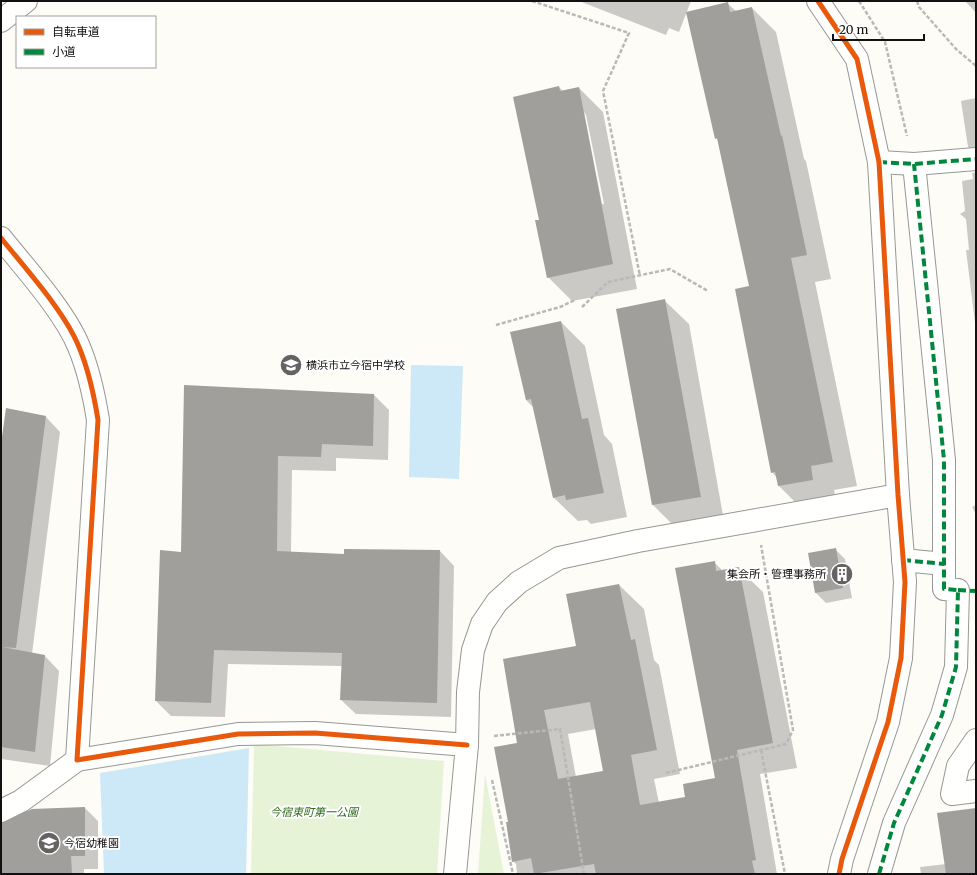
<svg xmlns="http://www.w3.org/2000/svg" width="977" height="875" font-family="Merriweather,'Noto Sans JP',serif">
  <rect width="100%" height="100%" fill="#fdfcf7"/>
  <!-- green -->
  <g fill="#e7f3d7">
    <polygon points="254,744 444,761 437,874 251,874"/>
    <polygon points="485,774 504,874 478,874"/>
  </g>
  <!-- water -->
  <g fill="#cde8f7">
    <polygon points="411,365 463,366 459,479 409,477"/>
    <polygon points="249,748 246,874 104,874 100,773"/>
  </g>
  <!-- shadow -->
  <g fill="#0003" fill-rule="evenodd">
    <polygon points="579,1 691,1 679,32 669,28 666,35"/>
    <polygon points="965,1 976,1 976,13"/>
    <polygon points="727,3 736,11 752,8 776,32 804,159 806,161 831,279 815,282 857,486 834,490 837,504 803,510 779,486 777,478 772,472 750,287 718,141 716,138"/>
    <path d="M559 87 563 91 579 88 603 112 637 289 572 301 548 277 540 220ZM584 112 586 115 604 204H602Z"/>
    <polygon points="976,98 976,154 968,147 961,101"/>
    <polygon points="976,172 976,331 966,250 969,250 966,219 960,214 965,211 962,181 973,179 972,173"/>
    <polygon points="664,300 689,324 724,521 677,529 653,505 617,310"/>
    <polygon points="561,322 585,346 604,435 612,444 627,517 591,524 587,520 578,521 553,497 533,407 526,400 512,332"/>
    <polygon points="185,386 374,395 389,410 388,460 336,458 336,471 292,470 291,553 345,555 440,551 454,566 451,717 356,714 341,700 342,666 228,664 225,717 171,716 156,701 161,551 182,553"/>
    <polygon points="46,417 60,432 32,654 45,656 59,671 50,766 1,759 1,451"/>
    <polygon points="976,505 976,514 972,507"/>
    <polygon points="835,549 845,559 852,598 826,603 816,593 809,554"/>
    <path d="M714 562 723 571 738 568 763 592 797 768 760 774 777 874H517L516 864 513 861 509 823 518 744 577 647 568 595 619 585 644 609 654 660 659 665 680 774 654 779 659 803 686 798 716 779ZM596 729 604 771 576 777 568 734Z"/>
    <polygon points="85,808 98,821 98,869 84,869 84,874 1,874 1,823"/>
    <polygon points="976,809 976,874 921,874 920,867 946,864"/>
  </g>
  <!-- building -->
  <g fill="#a19f9c" fill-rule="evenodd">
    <polygon points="728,2 730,12 752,7 781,136 782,135 807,255 791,258 833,462 811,466 813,480 778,486 775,472 771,473 735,289 749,286 717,138 715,139 686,12"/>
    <polygon points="559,86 560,91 579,87 613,264 547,278 535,220 539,220 513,97"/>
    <polygon points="665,299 701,497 652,505 616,309"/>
    <polygon points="561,321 582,419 588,418 604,493 566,500 565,495 553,498 531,399 526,400 510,332"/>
    <polygon points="184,385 374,394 373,446 322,444 321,457 278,456 277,551 344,554 344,549 440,550 437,703 340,700 342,653 214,650 211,703 155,701 160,550 181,552"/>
    <polygon points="6,408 46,416 16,648 2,647 45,655 35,752 1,747 1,444"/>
    <polygon points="836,548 843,588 815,593 808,553"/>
    <path d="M715 561 716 571 739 567 773 743 737 750 756 860 752 861 755 874H596L594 864 534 874 531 858 512 862 506 822H508L494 747 517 743 503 659 576 646 566 594 619 584 631 640 635 639 657 750 631 755 640 805 685 797 683 784 715 778 675 568ZM590 702 603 771 558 779 544 710Z"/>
    <polygon points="85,807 85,856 71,856 72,874 1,874 1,823 32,809"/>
    <polygon points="976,808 976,874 946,874 937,813"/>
  </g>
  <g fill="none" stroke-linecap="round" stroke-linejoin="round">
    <!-- minor casing -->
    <g stroke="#979795" stroke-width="24">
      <g id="minor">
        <polyline points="818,1 857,59 879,162 898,495 905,582 901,658 888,722 842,859 839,874"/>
        <polyline points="1,21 26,1"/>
        <polyline points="879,162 914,164 976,159"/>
        <path d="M1 238C25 268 65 312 79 347 89 371 94 395 98 420L77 760 238 734 315 733 467 745"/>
        <polyline points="903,560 944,564"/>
        <polyline points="976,740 958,766 952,794 976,791"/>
        <polyline points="1,811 21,801 77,760"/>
        <polyline points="455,874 467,745 468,692 473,650 482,624 497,602 519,582 559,558 638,541 898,495"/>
        <polyline points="879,874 894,823 942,715 956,667 958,590 944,589 944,460 914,164"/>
      </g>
    </g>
    <!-- path -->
    <g stroke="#b9b9b8" stroke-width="2.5" stroke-dasharray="4 2" stroke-linecap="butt">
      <polyline points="532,1 629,33 603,91 640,276"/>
      <polyline points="859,1 885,42 907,136"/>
      <polyline points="917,1 919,7 956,49 976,66"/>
      <polyline points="582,307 608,282 670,269 708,291"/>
      <polyline points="496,325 560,307 575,300"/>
      <polyline points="494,736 560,729 584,874"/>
      <polyline points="761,750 785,874"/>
      <polyline points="666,773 786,744 793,730 761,545"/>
      <polyline points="492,780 513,874"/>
    </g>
    <!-- minor -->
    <use href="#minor" stroke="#fffffe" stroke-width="22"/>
    <!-- quiet -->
    <g stroke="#00873e" stroke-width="4" stroke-dasharray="8 4" stroke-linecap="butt">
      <polyline points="879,162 914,164 976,159"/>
      <polyline points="903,560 944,564"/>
      <polyline points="958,590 976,591"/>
      <polyline points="879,874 894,823 942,715 956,667 958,590 944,589 944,460 914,164"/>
    </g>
    <!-- cycleway casing -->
    <g stroke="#fff" stroke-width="8">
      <g id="cycleway">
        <polyline points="818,1 857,59 879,162 898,495 905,582 901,658 888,722 842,859 839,874"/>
        <path d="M1 238C25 268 65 312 79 347 89 371 94 395 98 420L77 760 238 734 315 733 467 745"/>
      </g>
    </g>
    <!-- cycleway -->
    <use href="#cycleway" stroke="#e8590c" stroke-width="5"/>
  </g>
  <!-- icons -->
  <defs>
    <g id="school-disc" transform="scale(1.15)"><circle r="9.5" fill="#646362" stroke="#fff"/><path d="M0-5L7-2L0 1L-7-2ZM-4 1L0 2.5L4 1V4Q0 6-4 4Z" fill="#fff"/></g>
    <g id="building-disc" transform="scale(1.15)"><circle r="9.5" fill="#646362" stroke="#fff"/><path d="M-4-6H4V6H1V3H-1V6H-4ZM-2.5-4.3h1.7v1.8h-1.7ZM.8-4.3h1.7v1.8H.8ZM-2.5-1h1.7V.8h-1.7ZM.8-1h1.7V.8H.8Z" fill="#fff"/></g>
  </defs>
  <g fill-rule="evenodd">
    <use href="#school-disc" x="291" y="365"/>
    <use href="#building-disc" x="842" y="574"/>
    <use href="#school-disc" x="49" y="843"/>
  </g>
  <g text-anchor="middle" stroke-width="4" stroke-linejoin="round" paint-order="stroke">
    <!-- poi labels -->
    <g font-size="11" fill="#111" stroke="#fff" text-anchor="start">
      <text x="306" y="369">横浜市立今宿中学校</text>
      <text x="826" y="578" text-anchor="end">集会所・管理事務所</text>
      <text x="64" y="847">今宿幼稚園</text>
    </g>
    <!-- park labels -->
    <g font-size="11" font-style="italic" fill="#2f6b1f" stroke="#fff">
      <text x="314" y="816">今宿東町第一公園</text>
    </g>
  </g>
  <!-- border -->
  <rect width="977" height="875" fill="none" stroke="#111111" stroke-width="4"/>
  <!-- legend -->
  <rect x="16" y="16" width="140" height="52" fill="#ffffff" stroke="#a0a0a0"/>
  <rect x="24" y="29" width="20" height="6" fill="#e8590c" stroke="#a0a0a0"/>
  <text x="52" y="36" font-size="12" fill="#111111">自転車道</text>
  <rect x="24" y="49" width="20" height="6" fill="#00873e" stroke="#a0a0a0"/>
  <text x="52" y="56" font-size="12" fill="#111111">小道</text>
  <!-- scale -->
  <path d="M833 34v6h91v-6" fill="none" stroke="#111111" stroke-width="2"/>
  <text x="839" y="34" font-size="12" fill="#111111" stroke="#ffffff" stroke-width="3" paint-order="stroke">20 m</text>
</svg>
